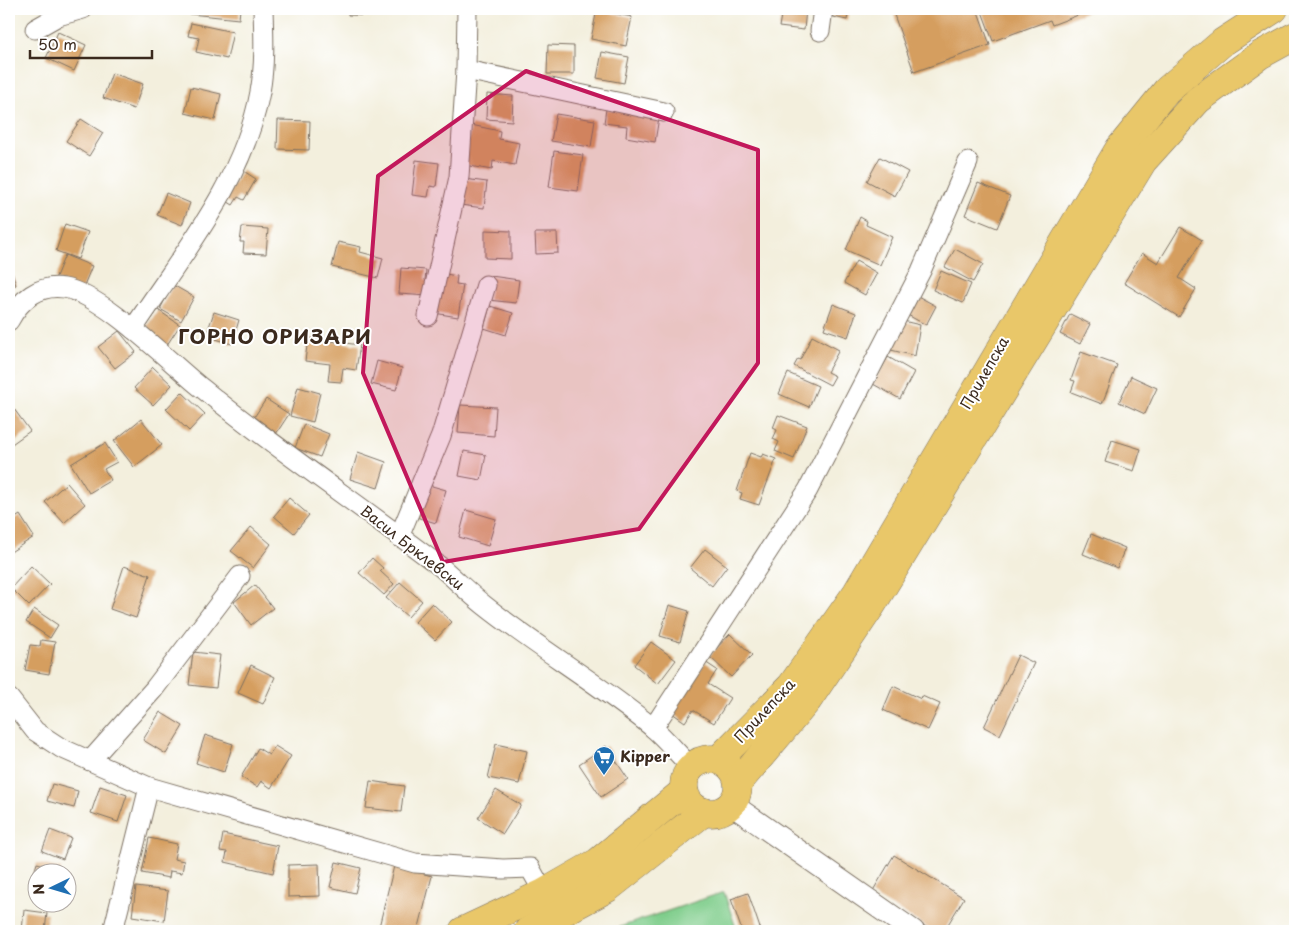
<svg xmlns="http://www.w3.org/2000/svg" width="1304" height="940" font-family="'Playpen Sans',sans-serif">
  <rect width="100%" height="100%" fill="#fff"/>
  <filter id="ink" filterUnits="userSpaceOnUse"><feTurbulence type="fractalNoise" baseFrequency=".02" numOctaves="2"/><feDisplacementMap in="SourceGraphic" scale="10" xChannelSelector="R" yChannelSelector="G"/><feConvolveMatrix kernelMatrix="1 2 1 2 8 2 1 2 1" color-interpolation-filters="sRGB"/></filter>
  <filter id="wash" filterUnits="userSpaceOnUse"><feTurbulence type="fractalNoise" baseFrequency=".0096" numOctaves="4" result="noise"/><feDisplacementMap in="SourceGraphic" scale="20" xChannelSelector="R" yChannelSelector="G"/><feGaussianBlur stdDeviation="1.12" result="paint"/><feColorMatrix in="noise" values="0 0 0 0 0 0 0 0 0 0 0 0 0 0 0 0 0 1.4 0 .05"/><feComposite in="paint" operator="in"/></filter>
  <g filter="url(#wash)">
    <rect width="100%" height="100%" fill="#f3efdd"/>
    <!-- green -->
    <polygon fill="#7fcd8b" stroke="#5d7c54" points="724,892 737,931 608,931"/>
    <g id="blocks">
      <!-- building -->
      <g fill="#d59e5f">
        <polygon points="191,9 240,9 239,19 190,14"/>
        <polygon points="348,9 379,9 379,16 348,15"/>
        <polygon points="597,9 607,9 607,12 632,17 626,46 591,39"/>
        <polygon points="782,9 806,9 804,30 779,27"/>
        <polygon points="825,9 849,9 847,20 824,15"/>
        <polygon points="892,9 977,9 990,45 914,72"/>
        <polygon points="981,9 1094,9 1052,25 1050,20 993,41"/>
        <polygon points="191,23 233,32 227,59 196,52 199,38 188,36"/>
        <polygon points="58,32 86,45 74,71 46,58"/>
        <polygon points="548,45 574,46 574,74 547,74"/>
        <polygon points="602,52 629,57 624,83 597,78"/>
        <polygon points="112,73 143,84 134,109 103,98"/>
        <polygon points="191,87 221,94 215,120 185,113"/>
        <polygon points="487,94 513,96 512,121 486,119"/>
        <polygon points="606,109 659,117 655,142 626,137 627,126 604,123"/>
        <polygon points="556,114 595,120 591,147 551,141"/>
        <polygon points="81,119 103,133 89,156 66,141"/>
        <polygon points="278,120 310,121 309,150 277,149"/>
        <polygon points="471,125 500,131 499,139 519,143 515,165 493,161 492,170 464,165"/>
        <polygon points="554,151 583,155 578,191 549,187"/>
        <polygon points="880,157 908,172 895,196 867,181"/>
        <polygon points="416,160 439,163 436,187 430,186 428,197 412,195"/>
        <polygon points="242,170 256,179 244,200 238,197 233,205 225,200"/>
        <polygon points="464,179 487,182 484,208 460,205"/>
        <polygon points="978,183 1010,196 997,228 965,215"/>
        <polygon points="166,193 190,203 182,225 157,215"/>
        <polygon points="860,217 867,221 866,225 892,237 880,265 846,250"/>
        <polygon points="65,224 88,232 78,259 56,251"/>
        <polygon points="242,227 268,229 266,254 243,253 244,242 240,242"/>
        <polygon points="1180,227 1202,240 1179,278 1196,289 1179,317 1124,283 1142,253 1158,263"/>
        <polygon points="485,230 511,231 511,259 485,258"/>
        <polygon points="535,233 557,233 558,253 536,254"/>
        <polygon points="338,242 361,247 360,252 383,258 378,278 332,267"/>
        <polygon points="955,249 983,264 973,282 945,267"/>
        <polygon points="65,255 92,266 82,290 55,279"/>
        <polygon points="856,261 877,273 865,295 844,283"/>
        <polygon points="9,262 16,285 9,287"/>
        <polygon points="401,268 426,270 425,280 429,280 428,296 399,294"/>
        <polygon points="941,271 971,284 963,303 933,290"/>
        <polygon points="440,273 457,276 456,284 463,285 458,317 434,313"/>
        <polygon points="491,276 519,280 516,303 488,300"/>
        <polygon points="173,285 194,297 181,321 160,309"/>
        <polygon points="914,294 936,306 926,325 904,313"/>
        <polygon points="833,304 856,313 848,337 824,329"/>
        <polygon points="490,306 513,313 506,335 484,328"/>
        <polygon points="158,310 180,325 165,348 142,333"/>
        <polygon points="214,312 239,320 232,344 206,336"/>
        <polygon points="1070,314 1090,324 1080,344 1060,334"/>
        <polygon points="899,320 920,325 915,356 891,350"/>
        <polygon points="119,331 136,352 115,368 98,347"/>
        <polygon points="812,336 839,350 827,372 835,376 830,385 794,366 798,359 800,360"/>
        <polygon points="308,338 360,345 356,370 343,368 341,382 328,381 330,364 305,361"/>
        <polygon points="1081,352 1117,365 1102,404 1071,392 1075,381 1071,380"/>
        <polygon points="888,357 914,372 900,399 873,384"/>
        <polygon points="377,361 402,368 396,390 371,384"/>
        <polygon points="153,367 172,385 153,405 134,388"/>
        <polygon points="788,373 818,386 809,407 779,394"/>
        <polygon points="1131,376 1157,388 1145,414 1119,402"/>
        <polygon points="298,387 320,393 313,422 290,416"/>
        <polygon points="182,392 205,414 189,431 166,409"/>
        <polygon points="266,399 289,414 274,437 251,422"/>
        <polygon points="460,405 496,407 494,436 458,433"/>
        <polygon points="14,409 30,431 9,446 9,413"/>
        <polygon points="778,415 807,426 794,459 775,451 779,442 773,439 777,430 773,428"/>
        <polygon points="141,419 162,445 134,467 114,441"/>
        <polygon points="304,424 329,434 320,457 295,448"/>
        <polygon points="1112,440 1141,449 1134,471 1105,462"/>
        <polygon points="105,443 117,462 104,469 111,480 89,493 71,464"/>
        <polygon points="464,451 486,455 481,480 459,476"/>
        <polygon points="358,452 386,462 378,488 350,479"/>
        <polygon points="750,453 761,457 763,454 776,459 759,505 740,499 742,493 737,491"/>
        <polygon points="67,483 85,504 64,523 45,502"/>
        <polygon points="425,484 446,490 436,523 416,517"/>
        <polygon points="289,498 309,515 294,533 274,516"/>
        <polygon points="466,510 496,519 488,546 459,537"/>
        <polygon points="20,515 34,537 9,553 9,522"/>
        <polygon points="251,527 271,544 253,568 231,551"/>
        <polygon points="1091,534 1125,548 1117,568 1083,554"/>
        <polygon points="705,549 727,566 712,586 690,568"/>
        <polygon points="372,558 383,568 380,571 394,584 384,595 359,573"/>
        <polygon points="31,566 50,584 29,606 11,588"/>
        <polygon points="124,566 150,575 136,618 110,609"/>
        <polygon points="400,582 422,601 408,617 386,598"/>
        <polygon points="255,585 273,608 251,625 234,602"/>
        <polygon points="432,603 452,622 435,640 415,622"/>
        <polygon points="669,605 689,611 680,642 660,636"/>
        <polygon points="34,609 58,625 50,638 26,622"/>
        <polygon points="730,634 752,655 731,677 709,656"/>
        <polygon points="41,640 55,642 49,674 25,670 30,645 40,646"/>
        <polygon points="651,642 676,660 658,684 634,665"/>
        <polygon points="193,652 220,655 216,688 189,685"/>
        <polygon points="1018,655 1034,663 1000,735 984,727"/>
        <polygon points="705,662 717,670 708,684 730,698 714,723 693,710 685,722 672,713"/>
        <polygon points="251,665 275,677 263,704 238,693"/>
        <polygon points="893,686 921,699 922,696 940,704 928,730 883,710"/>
        <polygon points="160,712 183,726 166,754 143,740"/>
        <polygon points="205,735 233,744 224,772 196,763"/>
        <polygon points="496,744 527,751 519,784 488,778"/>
        <polygon points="275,746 291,756 271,788 261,781 257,787 241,777 258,748 269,755"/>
        <polygon points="606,746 628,779 601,797 579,764"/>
        <polygon points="370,781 404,786 401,812 366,808"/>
        <polygon points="52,784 78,791 74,808 47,801"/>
        <polygon points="100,786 127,795 118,822 91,813"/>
        <polygon points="496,790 521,805 503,834 478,818"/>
        <polygon points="50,830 71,838 63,859 42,851"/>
        <polygon points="223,834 278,846 273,873 225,862 227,852 220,851"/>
        <polygon points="149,838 177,844 174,859 184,861 182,873 170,871 169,878 142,873"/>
        <polygon points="894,855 964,898 944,931 933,931 871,894"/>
        <polygon points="336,862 361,868 355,893 330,887"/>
        <polygon points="37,863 61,869 60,872 38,872 38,888 30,886"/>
        <polygon points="319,864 320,896 288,897 288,865"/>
        <polygon points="394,866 432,876 418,931 378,931"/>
        <polygon points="136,887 168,891 164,921 132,916"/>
        <polygon points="748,893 761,931 742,931 731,899"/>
        <polygon points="24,910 47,913 45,931 22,931"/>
      </g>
    </g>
  </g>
  <g filter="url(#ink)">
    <use href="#blocks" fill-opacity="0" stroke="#7b6f61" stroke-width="1"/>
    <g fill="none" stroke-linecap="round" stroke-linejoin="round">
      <!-- minor casing -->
      <g stroke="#7b6f61" stroke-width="21">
        <g id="minor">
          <polyline points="35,29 58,16 83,9"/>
          <polyline points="820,31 823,9"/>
          <polyline points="466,70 664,112"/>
          <polyline points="428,316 459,177 466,70 467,9"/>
          <path d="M9 321C20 300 39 284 64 288 104 295 170 363 203 389 280 452 363 507 442 568 456 580 469 593 484 605 538 648 598 683 652 727 666 739 678 754 691 767"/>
          <path d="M133 329C181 256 244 181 260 92 265 65 264 37 263 9"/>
          <polyline points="399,537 441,436 486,285"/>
          <polyline points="9,698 35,731 61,748 149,787 415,863 503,869 530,868 544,893"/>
          <polyline points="653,728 808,490 921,271 968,162"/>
          <polyline points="90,761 154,689 240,576"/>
          <polyline points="113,931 149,787"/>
        </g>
      </g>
      <!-- tertiary casing -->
      <g stroke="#7b6f61" stroke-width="24">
        <polyline id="tertiary" points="731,804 913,931"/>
      </g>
      <!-- primary casing -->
      <g stroke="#7b6f61" stroke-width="29">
        <g id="primary">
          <circle cx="711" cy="786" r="27"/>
          <polyline points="719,759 791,686 857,592 1119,149 1167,90 1223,42 1274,9"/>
          <polyline points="738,783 808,700 872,605 1143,161 1198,100 1260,55 1295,36"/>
          <polyline points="463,931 544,893 598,862 684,791"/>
          <polyline points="528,931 608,888 704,812"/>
        </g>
      </g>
      <!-- minor -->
      <use href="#minor" stroke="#fff" stroke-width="19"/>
      <!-- tertiary -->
      <use href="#tertiary" stroke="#fff" stroke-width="22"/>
      <!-- primary -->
      <use href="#primary" stroke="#e9c769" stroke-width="28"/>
    </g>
  </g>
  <!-- marked area -->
  <path fill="#c2185b" fill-opacity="0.2" stroke="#c2185b" stroke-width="4" stroke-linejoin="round" d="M526 71 758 150V363L639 529 443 562 363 373 378 176Z"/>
  <!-- icons -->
  <defs>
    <g id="supermarket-pin" transform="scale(1.125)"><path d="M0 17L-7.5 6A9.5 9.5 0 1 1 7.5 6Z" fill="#1f6fb2" stroke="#fff"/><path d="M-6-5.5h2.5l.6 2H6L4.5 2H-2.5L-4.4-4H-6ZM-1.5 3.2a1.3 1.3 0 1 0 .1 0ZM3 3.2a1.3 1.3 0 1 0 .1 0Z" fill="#fff"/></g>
  </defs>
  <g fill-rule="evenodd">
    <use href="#supermarket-pin" x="604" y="757"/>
  </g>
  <g text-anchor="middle" stroke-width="4" stroke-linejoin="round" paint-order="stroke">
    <!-- street labels -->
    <g font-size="15" fill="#3b2a1e" stroke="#fff">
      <text transform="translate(985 373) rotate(-60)" y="5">Прилепска</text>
      <text transform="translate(412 548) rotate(38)" y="5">Васил Брклевски</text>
      <text transform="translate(765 711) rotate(-47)" y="5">Прилепска</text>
    </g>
    <!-- poi labels -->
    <g font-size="15" font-weight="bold" fill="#3b2a1e" stroke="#fff" text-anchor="start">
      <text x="620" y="762">Kipper</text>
    </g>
    <!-- district labels -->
    <g font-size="20" font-weight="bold" letter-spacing="1" fill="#3b2a1e" stroke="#fff">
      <text x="275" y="344">ГОРНО ОРИЗАРИ</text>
    </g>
  </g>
  <!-- margin -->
  <rect width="1304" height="940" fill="none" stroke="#fff" stroke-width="30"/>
  <!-- north arrow -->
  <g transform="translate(52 888) rotate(265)"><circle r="24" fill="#ffffff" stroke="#b1aaa5"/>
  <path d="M0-4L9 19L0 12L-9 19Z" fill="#1f6fb2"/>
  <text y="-8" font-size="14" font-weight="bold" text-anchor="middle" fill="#3b2a1e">N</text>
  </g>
  <!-- scale -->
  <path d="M30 50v8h122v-8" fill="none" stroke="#3b2a1e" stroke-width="2.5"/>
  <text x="38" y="50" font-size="15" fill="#3b2a1e" stroke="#ffffff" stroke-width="4" paint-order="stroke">50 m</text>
</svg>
